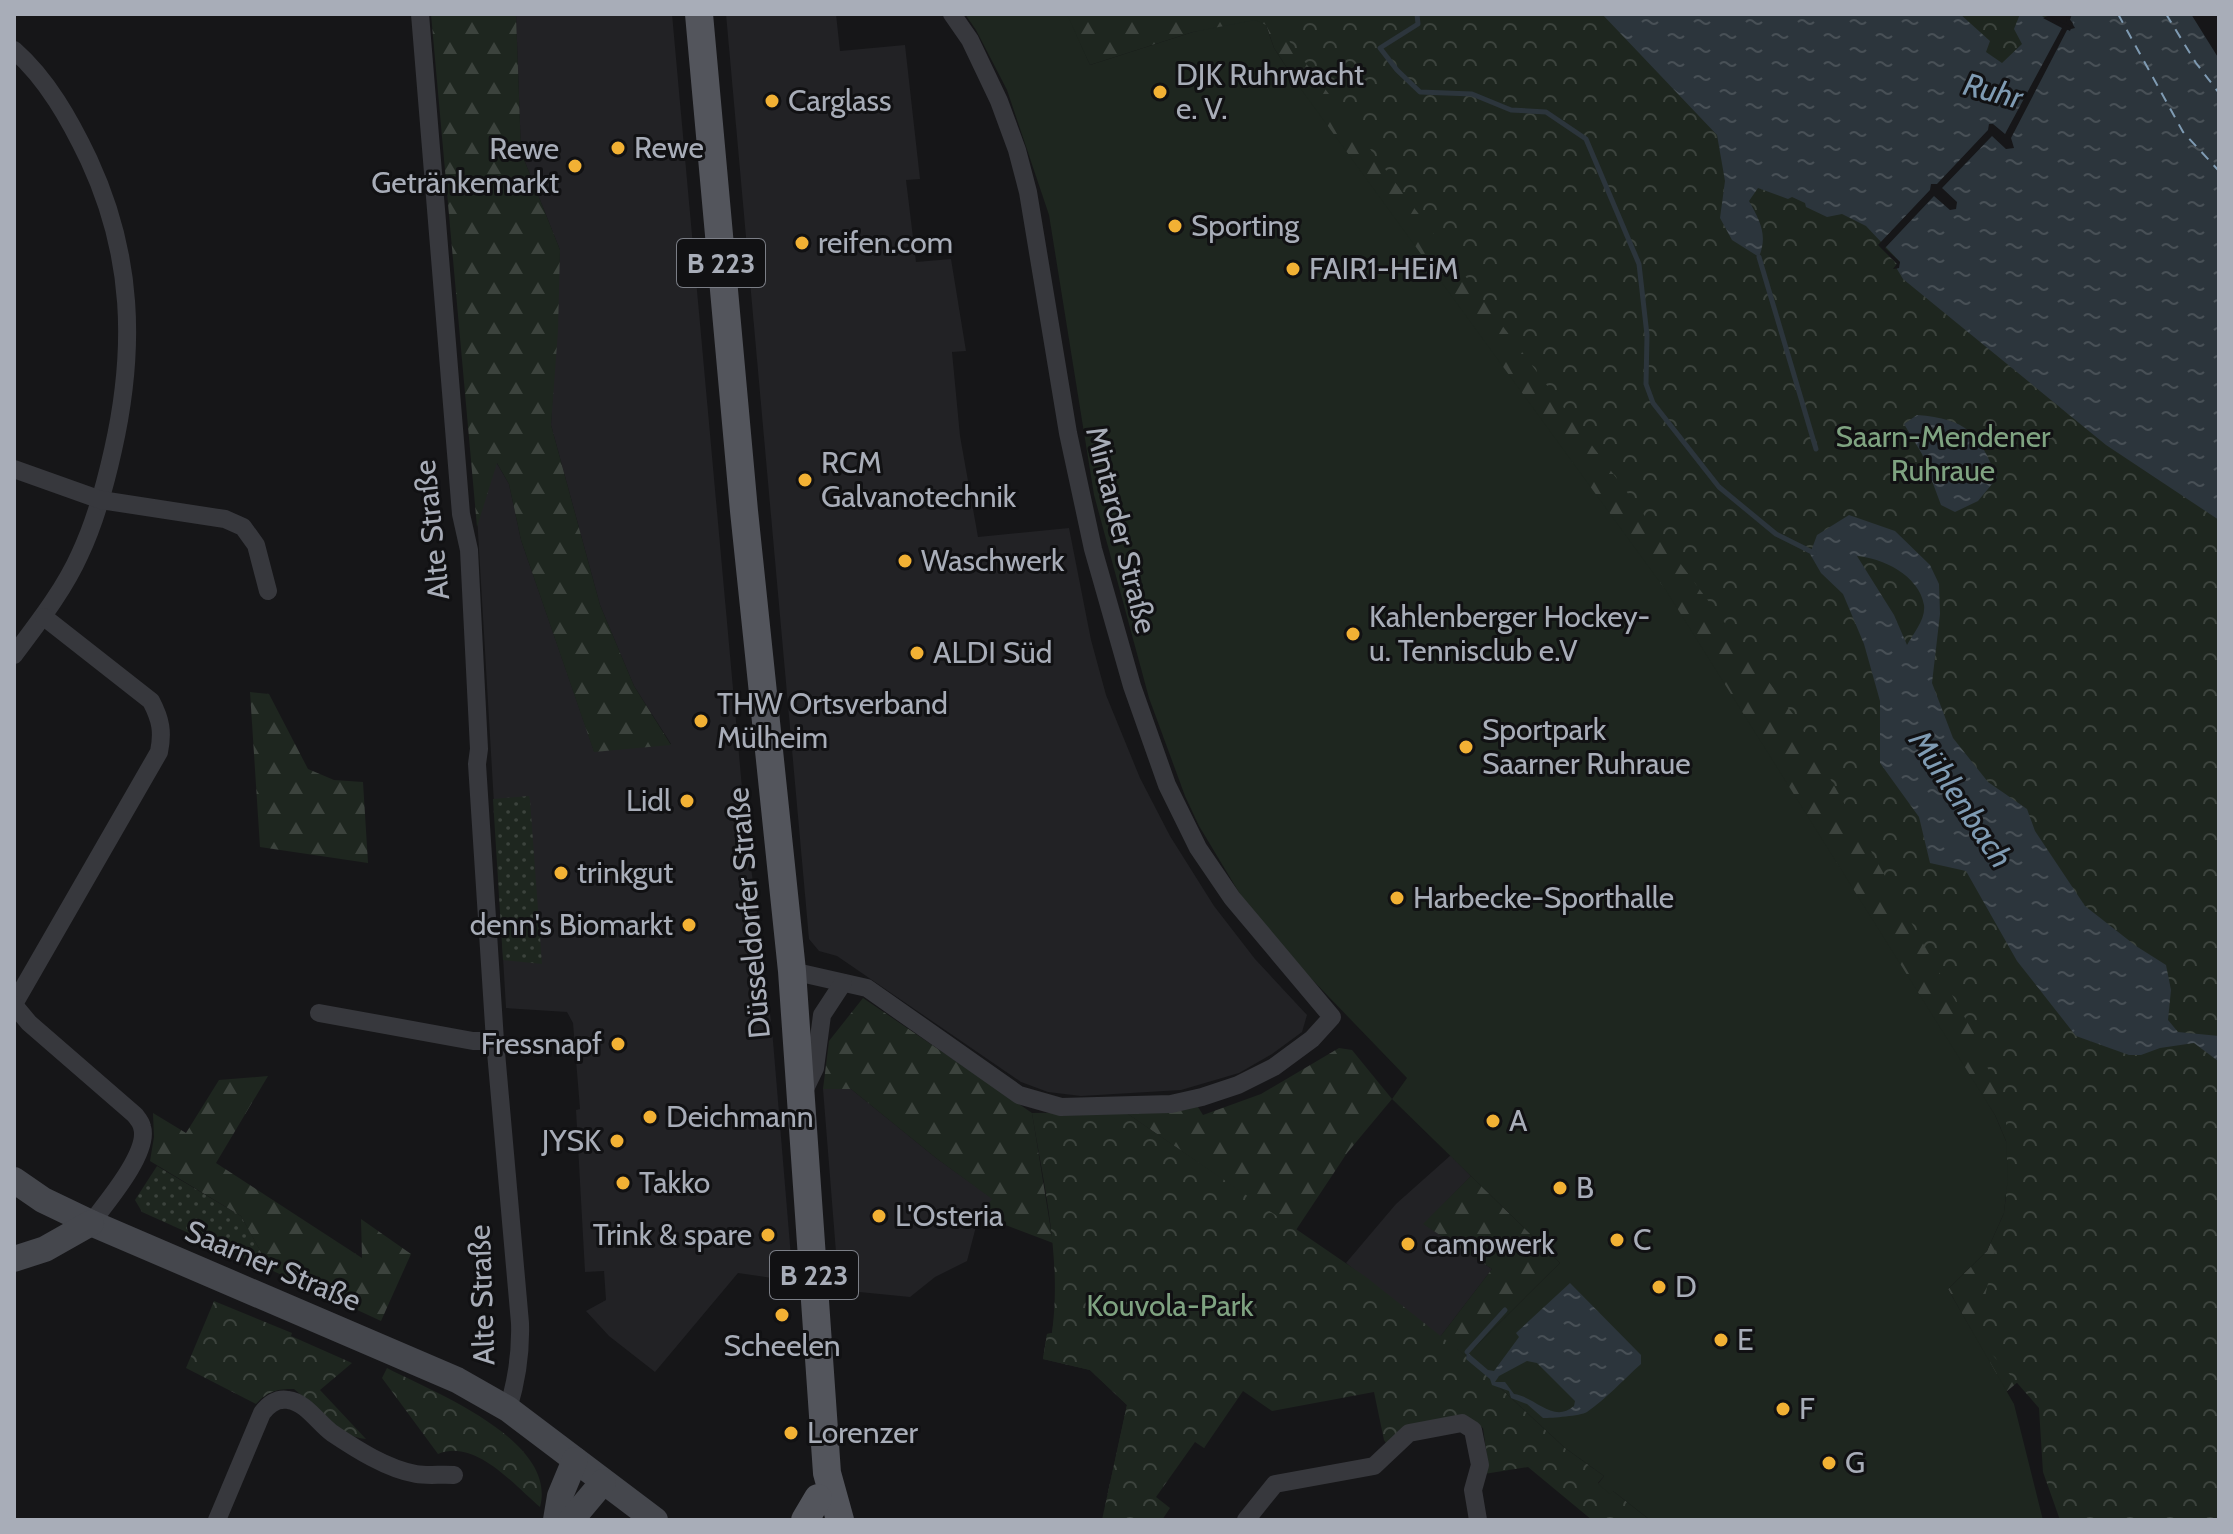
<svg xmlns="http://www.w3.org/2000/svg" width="2233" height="1534" font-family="Cabin,sans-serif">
  <defs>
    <pattern id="grass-dots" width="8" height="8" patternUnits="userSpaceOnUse" patternTransform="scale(2)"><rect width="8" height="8" fill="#1e261f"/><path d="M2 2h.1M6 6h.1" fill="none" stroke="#3c433d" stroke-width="1.8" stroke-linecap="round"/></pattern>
    <pattern id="forest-firs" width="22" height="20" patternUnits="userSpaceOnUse" patternTransform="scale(2)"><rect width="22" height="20" fill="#1e261f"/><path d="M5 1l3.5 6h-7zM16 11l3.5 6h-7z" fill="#3c433d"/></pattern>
    <pattern id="park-crowns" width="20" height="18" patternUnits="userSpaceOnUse" patternTransform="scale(2)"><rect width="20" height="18" fill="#1e261f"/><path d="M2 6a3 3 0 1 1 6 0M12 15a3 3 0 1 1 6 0" fill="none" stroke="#3c433d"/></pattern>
    <pattern id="water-ripples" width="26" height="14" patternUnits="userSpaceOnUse" patternTransform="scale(2)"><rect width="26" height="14" fill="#2c353c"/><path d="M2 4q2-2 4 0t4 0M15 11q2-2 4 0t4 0" fill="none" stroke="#485056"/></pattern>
  </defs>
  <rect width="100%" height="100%" fill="#161618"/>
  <!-- built -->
  <g fill="#222225">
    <polygon points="516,14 672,14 745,821 772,1029 793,1281 738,1273 655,1372 609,1336 586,1311 606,1300 604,1271 585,1272 576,1110 580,1109 573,1023 567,1012 506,1008 471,413 475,426 509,484 521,540 594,751 671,744 634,686 600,605 551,425 560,250 521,152"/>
    <polygon points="726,14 836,14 840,51 905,45 920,179 906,180 916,262 951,259 966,351 952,352 960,436 978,537 1069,528 1091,640 1106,695 1140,778 1170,836 1214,906 1255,959 1307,1015 1302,1032 1272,1054 1239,1073 1181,1090 1081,1096 1048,1092 1021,1082 837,956 819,951 809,939"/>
    <polygon points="823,1089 851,1089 936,1158 993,1199 979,1215 967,1261 935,1277 910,1297 839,1290"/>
    <polygon points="1451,1155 1471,1176 1424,1224 1492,1269 1440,1337 1346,1263 1396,1204"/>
  </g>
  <!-- grass -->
  <g fill="url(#grass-dots)">
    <polygon points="529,796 530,800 542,964 503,960 493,799"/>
    <polygon points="157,1166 241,1216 271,1270 142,1212 135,1200"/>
  </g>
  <!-- forest -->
  <g fill="url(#forest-firs)">
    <polygon points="431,14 516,14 521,152 560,250 558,331 551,425 600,605 634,686 671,745 594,752 521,540 509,484 497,463 477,527"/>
    <polygon points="1066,14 1432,14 2219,1099 2019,1381 2006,1392 1948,1289 1987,1251 2004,1213 2008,1177 2006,1141 1995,1115 1298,85 1274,48 1266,25 1193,32 1090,65"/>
    <polygon points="250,692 269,694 308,769 334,780 363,782 368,863 260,847"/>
    <polygon points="863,998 1032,1113 1053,1243 1153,1296 1102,1520 1127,1405 1090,1370 1043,1359 1047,1334 1052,1333 1057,1296 1053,1243 979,1215 992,1199 936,1158 851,1089 823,1089 829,1041"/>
    <polygon points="1339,1048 1352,1050 1392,1099 1347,1153 1296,1230 1125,1112 1198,1107 1203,1115 1261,1094"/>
    <polygon points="268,1076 216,1163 362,1258 361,1219 411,1254 381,1321 271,1270 241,1216 150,1161 154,1137 153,1113 186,1133 219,1080"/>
    <polygon points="1471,1176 1560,1263 1466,1356 1440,1337 1492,1269 1423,1224"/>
  </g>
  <!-- park -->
  <g fill="url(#park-crowns)">
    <polygon points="1269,14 2053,14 2049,15 2003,116 2219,297 2219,1520 2060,1520 2043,1472 2039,1408 1976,1336 2006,1204 2006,1119 1978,1041 1796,718"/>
    <path d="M1125 1112 1366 1277 1466 1356 1565 1448 1604 1476 1598 1483 1613 1491 1650 1520H1592L1528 1467 1484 1474 1488 1464 1483 1428 1465 1417 1388 1446 1384 1440 1374 1392 1272 1411 1243 1391 1204 1448 1195 1442 1156 1497 1170 1508 1162 1520H1102L1127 1405 1090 1370 1043 1359 1047 1334 1052 1333C1062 1258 1044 1187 1032 1113Z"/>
    <path d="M214 1301 292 1333 291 1336 352 1363 320 1390 366 1439C338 1437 315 1405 294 1389 277 1389 268 1391 256 1404L186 1368Z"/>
    <path d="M387 1368C433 1392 558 1440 540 1507 514 1485 475 1438 438 1454L382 1378Z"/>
  </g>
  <!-- pitch -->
  <polygon fill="#1e261f" points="965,14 1067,14 1090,65 1193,32 1255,20 1266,25 1274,48 1298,85 1667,592 1995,1115 2006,1141 2008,1177 2004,1213 1987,1251 1948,1289 2014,1404 2043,1520 1650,1520 1613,1491 1610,1494 1598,1484 1604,1476 1565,1448 1466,1356 1560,1263 1392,1099 1407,1078 1274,940 1246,904 1199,826 1185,796 1149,698 1094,495 1049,215 1007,90 976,30"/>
  <!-- water -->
  <g fill="url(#water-ripples)" fill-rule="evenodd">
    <path d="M1602 14H1960L1990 41 1986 52 2002 63 2022 44 2014 29 2020 14H2038L2070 31 2073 23 2070 20 2072 14H2191L2219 59V520L2106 445 1903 279 1897 269 1900 262 1866 226 1842 214 1827 217 1806 207 1805 203 1792 197 1788 199 1758 188 1749 201C1760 221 1768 235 1759 257L1732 240 1720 218 1725 181 1717 135Z"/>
    <path d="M1917 415C1967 419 1979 433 1997 478L1978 501 1955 512 1941 505 1922 454 1904 424Z"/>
    <path d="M1849 515 1895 531 1930 565 1939 584 1940 614 1932 683 1953 738 1988 782 2027 809 2035 831 2085 906 2136 946 2166 965 2171 990 2168 1020 2178 1032 2219 1036V1099L2218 1061 2194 1043 2160 1048 2141 1055H2129L2076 1036 2017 961 1966 871 1930 863 1919 817 1880 763V701L1864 644 1843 594 1821 573 1810 554 1817 535ZM1857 556C1882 558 1919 575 1924 605 1926 619 1913 634 1907 645L1894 615Z"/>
    <path d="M1570 1283 1641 1355V1364C1623 1380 1606 1399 1587 1412 1580 1416 1552 1418 1543 1418L1527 1404 1511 1398 1509 1391 1492 1385 1490 1379 1466 1359 1467 1352 1488 1370 1494 1371 1519 1337 1516 1333ZM1527 1361 1537 1363 1575 1401 1574 1406C1553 1424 1536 1397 1514 1394L1505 1382H1495L1499 1376Z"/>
  </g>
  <!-- pier -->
  <polygon fill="#161618" points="2067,15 2075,28 2067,30 2011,138 2014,148 2006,149 1992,136 1942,188 1957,202 1956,209 1950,210 1934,196 1885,248 1900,262 1899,268 1893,269 1897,264 1878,245 1930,190 1931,184 1937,184 1988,130 1989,124 1993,124 2005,134 2062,28 2043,18 2048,16 2071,27 2066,22"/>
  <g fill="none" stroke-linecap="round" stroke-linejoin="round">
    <!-- stream -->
    <g stroke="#2c353c" stroke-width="5">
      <polyline points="1417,14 1418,24 1380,48 1397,70 1420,92 1472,94 1511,110 1546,112 1586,139 1639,264 1647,335 1646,384 1653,403 1719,487 1776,534 1814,553"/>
      <polyline points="1759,257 1816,449"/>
      <polyline points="1467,1352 1505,1310"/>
    </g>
    <!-- ferry -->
    <g stroke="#7f9bb3" stroke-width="2" stroke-dasharray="10 8" stroke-linecap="butt">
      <polyline points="2118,14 2183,132 2219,171"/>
      <polyline points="2166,14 2196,63 2219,93"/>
    </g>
    <!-- street -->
    <g stroke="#37383d" stroke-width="18">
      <path d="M420 14 461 514 469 550 479 749 477 764 495 1041 520 1323C521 1354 517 1380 508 1409"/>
      <path d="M14 50C47 79 70 120 89 160 133 255 136 348 113 450 105 486 96 520 80 554 64 590 38 623 14 655"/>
      <polyline points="14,469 101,500 225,519 243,527 256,545 268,591"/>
      <polyline points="792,971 867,988 1019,1095 1061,1107 1171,1104 1202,1097 1238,1085 1274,1067 1312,1039 1332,1017 1232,898 1198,848 1167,785 1132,686 1093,549 1068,433 1028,192 1017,150 999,101 970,40 952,14"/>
      <path d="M14 1004 159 752C163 732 161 720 151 701L44 617"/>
      <path d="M14 1005 29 1023 135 1115C138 1119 141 1122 142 1127 150 1152 106 1203 91 1223"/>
      <polyline points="319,1013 473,1041 495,1041"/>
      <polyline points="802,1095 815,1068 822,1015 843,983"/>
      <path d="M217 1520 262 1413C268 1405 277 1398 288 1400 306 1402 318 1423 332 1433 356 1449 387 1469 416 1474 428 1476 442 1474 454 1475"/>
      <polyline points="1246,1520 1275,1484 1374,1466 1409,1433 1462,1423 1473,1430 1480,1465 1473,1490 1478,1520"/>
    </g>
    <!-- secondary -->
    <g stroke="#45474d" stroke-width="26">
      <polyline points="14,1180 43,1200 91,1223 457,1380 508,1409 655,1520"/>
      <polyline points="14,1259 45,1249 91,1223"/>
      <polyline points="556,1520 560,1496 575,1460"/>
      <polyline points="571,1520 603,1482"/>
    </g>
    <!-- primary -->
    <g stroke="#53555c" stroke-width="28">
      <polyline points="699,14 744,511 792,971 827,1473 840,1520"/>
      <polyline points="805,1520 818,1498"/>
    </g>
  </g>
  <!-- markers -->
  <g fill="#f2b134" stroke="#111113" stroke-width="3">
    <circle cx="1160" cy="92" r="8"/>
    <circle cx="772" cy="101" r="8"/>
    <circle cx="618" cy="148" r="8"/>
    <circle cx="575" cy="166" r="8"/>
    <circle cx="1175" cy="226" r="8"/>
    <circle cx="802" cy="243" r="8"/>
    <circle cx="1293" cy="269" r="8"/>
    <circle cx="805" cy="480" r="8"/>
    <circle cx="905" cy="561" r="8"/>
    <circle cx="1353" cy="634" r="8"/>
    <circle cx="917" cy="653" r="8"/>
    <circle cx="701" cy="721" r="8"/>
    <circle cx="1466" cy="747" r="8"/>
    <circle cx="687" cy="801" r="8"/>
    <circle cx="561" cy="873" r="8"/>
    <circle cx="1397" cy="898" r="8"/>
    <circle cx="689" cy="925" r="8"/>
    <circle cx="618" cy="1044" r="8"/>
    <circle cx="650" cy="1117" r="8"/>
    <circle cx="1493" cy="1121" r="8"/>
    <circle cx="617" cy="1141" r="8"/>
    <circle cx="623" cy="1183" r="8"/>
    <circle cx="1560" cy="1188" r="8"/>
    <circle cx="879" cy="1216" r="8"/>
    <circle cx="768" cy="1235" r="8"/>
    <circle cx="1617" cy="1240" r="8"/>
    <circle cx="1408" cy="1244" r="8"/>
    <circle cx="1659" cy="1287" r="8"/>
    <circle cx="782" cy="1315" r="8"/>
    <circle cx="1721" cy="1340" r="8"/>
    <circle cx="1783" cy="1409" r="8"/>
    <circle cx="791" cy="1433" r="8"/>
    <circle cx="1829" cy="1463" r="8"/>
  </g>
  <g text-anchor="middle" stroke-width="6" stroke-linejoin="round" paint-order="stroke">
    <!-- shield labels -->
    <g fill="#111113" stroke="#7b7e86" stroke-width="2">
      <rect x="677" y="239" width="88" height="48" rx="6"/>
      <rect x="770" y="1251" width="88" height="48" rx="6"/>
    </g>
    <g font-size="28" font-weight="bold" fill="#a8adb8">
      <text x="721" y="273">B 223</text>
      <text x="814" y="1285">B 223</text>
    </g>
    <!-- poi labels -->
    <g font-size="30" fill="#a8adb8" stroke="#111113" text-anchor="start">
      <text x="1176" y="85">DJK Ruhrwacht<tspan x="1176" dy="34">e. V.</tspan></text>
      <text x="788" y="111">Carglass</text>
      <text x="634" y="158">Rewe</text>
      <text x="559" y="159" text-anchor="end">Rewe<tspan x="559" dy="34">Getränkemarkt</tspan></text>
      <text x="1191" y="236">Sporting</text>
      <text x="818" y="253">reifen.com</text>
      <text x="1309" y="279">FAIR1-HEiM</text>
      <text x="821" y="473">RCM<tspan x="821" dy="34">Galvanotechnik</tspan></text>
      <text x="921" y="571">Waschwerk</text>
      <text x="1369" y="627">Kahlenberger Hockey-<tspan x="1369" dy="34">u. Tennisclub e.V</tspan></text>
      <text x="933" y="663">ALDI Süd</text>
      <text x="717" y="714">THW Ortsverband<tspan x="717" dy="34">Mülheim</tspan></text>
      <text x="1482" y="740">Sportpark<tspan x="1482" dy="34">Saarner Ruhraue</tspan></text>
      <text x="671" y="811" text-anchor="end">Lidl</text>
      <text x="577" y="883">trinkgut</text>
      <text x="1413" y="908">Harbecke-Sporthalle</text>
      <text x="673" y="935" text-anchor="end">denn's Biomarkt</text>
      <text x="602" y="1054" text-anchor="end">Fressnapf</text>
      <text x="666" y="1127">Deichmann</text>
      <text x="1509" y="1131">A</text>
      <text x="601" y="1151" text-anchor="end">JYSK</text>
      <text x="639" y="1193">Takko</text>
      <text x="1576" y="1198">B</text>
      <text x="895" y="1226">L'Osteria</text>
      <text x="752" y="1245" text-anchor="end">Trink &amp; spare</text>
      <text x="1633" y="1250">C</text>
      <text x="1424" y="1254">campwerk</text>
      <text x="1675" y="1297">D</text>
      <text x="1737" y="1350">E</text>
      <text x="782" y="1356" text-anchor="middle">Scheelen</text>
      <text x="1799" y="1419">F</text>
      <text x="807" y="1443">Lorenzer</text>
      <text x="1845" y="1473">G</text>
    </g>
    <!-- park labels -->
    <g font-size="30" fill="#7fa381" stroke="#111113">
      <text x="1943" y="447">Saarn-Mendener<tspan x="1943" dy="34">Ruhraue</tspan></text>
      <text x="1170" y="1316">Kouvola-Park</text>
    </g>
    <!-- street labels -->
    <g font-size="30" fill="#a8adb8" stroke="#111113">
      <text transform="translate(432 530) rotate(-96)" y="10">Alte Straße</text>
      <text transform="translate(1121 530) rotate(76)" y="10">Mintarder Straße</text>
      <text transform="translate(749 913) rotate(-95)" y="10">Düsseldorfer Straße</text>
      <text transform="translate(273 1266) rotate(23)" y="10">Saarner Straße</text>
      <text transform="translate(482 1295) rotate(-92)" y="10">Alte Straße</text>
    </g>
    <!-- water labels -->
    <g font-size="32" font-style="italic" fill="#7f9bb3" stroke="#111113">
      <text transform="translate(1993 91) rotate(15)" y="11">Ruhr</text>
      <text transform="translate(1961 799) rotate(56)" y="11">Mühlenbach</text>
    </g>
  </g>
  <!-- border -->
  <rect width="2233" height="1534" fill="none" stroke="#a8adb8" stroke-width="32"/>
</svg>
